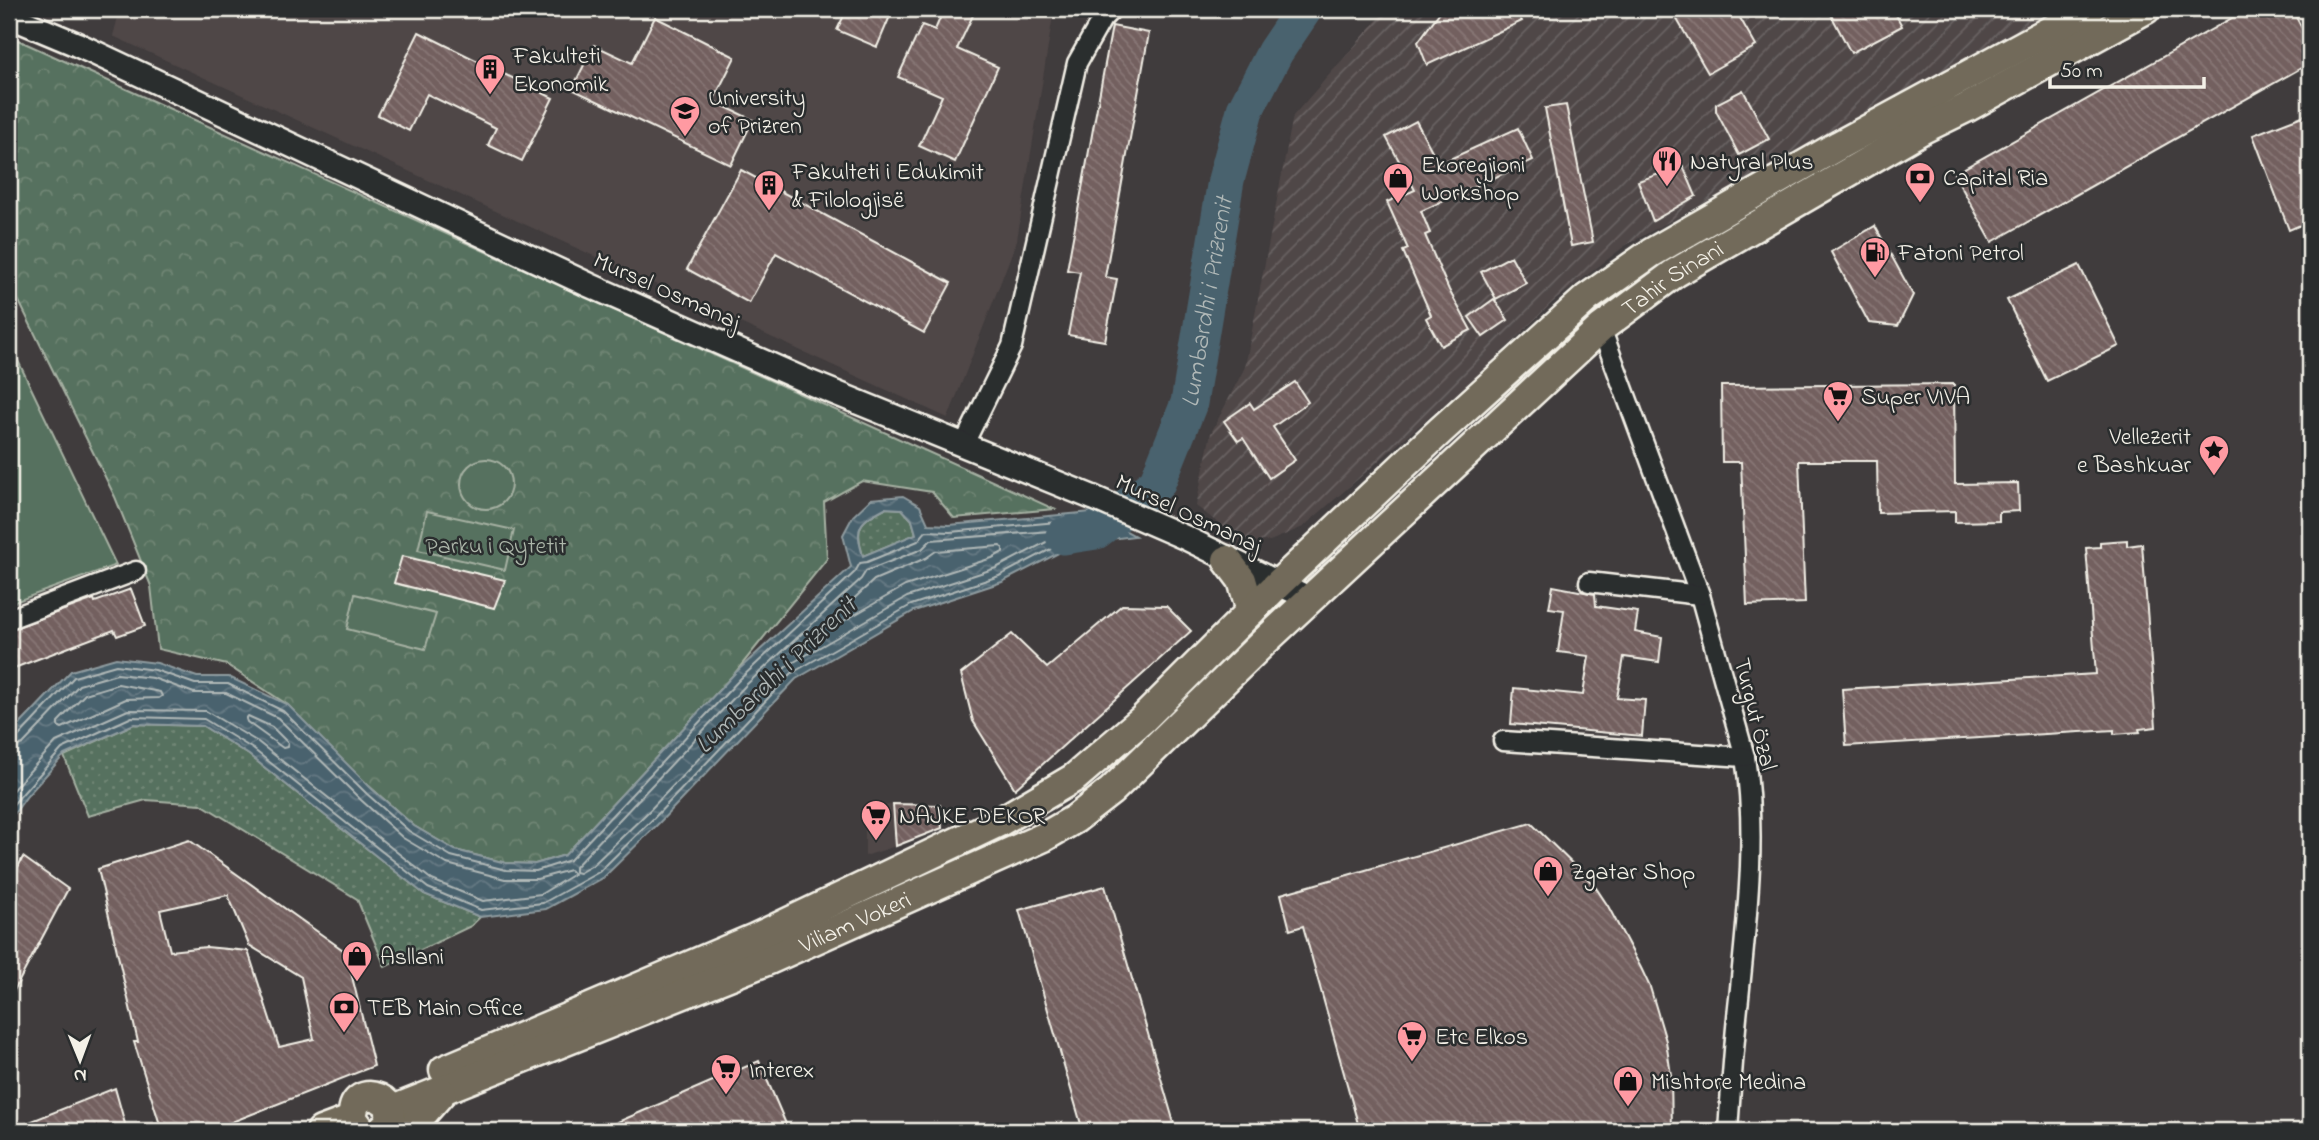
<svg xmlns="http://www.w3.org/2000/svg" width="2319" height="1140" font-family="'Indie Flower',sans-serif">
  <defs>
    <pattern id="industrial-furrows" width="10" height="10" patternUnits="userSpaceOnUse" patternTransform="scale(1.75)"><rect width="10" height="10" fill="#4f4747"/><path d="M-1 1l2-2M0 10L10 0M9 11l2-2" fill="none" stroke="#696262"/></pattern>
    <pattern id="grass-dots" width="8" height="8" patternUnits="userSpaceOnUse" patternTransform="scale(1.75)"><rect width="8" height="8" fill="#57715e"/><path d="M2 2h.1M6 6h.1" fill="none" stroke="#708675" stroke-width="1.8" stroke-linecap="round"/></pattern>
    <pattern id="park-crowns" width="20" height="18" patternUnits="userSpaceOnUse" patternTransform="scale(1.75)"><rect width="20" height="18" fill="#57715e"/><path d="M2 6a3 3 0 1 1 6 0M12 15a3 3 0 1 1 6 0" fill="none" stroke="#708675"/></pattern>
    <pattern id="water-waves" width="16" height="10" patternUnits="userSpaceOnUse" patternTransform="scale(1.75)"><rect width="16" height="10" fill="#4a626e"/><path d="M0 5q4-4 8 0t8 0" fill="none" stroke="#657983"/></pattern>
    <pattern id="building-back-hatch" width="6" height="6" patternUnits="userSpaceOnUse" patternTransform="scale(1.75)"><rect width="6" height="6" fill="#73605f"/><path d="M-1 5l2 2M0 0l6 6M5-1l2 2" fill="none" stroke="#887776"/></pattern>
  </defs>
  <rect width="100%" height="100%" fill="#403c3d"/>
  <filter id="ink" filterUnits="userSpaceOnUse"><feTurbulence type="fractalNoise" baseFrequency=".0143" numOctaves="2"/><feDisplacementMap in="SourceGraphic" scale="14" xChannelSelector="R" yChannelSelector="G"/><feConvolveMatrix kernelMatrix="1 2 1 2 8 2 1 2 1" color-interpolation-filters="sRGB"/></filter>
  <g filter="url(#ink)">
    <!-- built -->
    <g fill="#4f4747">
      <polygon points="120,9 289,11 1054,9 1017,240 948,418 113,36"/>
      <polygon points="893,804 896,846 865,856 865,811"/>
    </g>
    <!-- industrial -->
    <polygon fill="url(#industrial-furrows)" points="1387,9 2032,9 2039,22 1626,245 1553,302 1482,371 1303,527 1270,541 1243,542 1196,506 1211,433 1245,367 1293,116"/>
    <!-- grass -->
    <g fill="url(#grass-dots)" stroke="#a6b1a3" stroke-width="2">
      <path d="M885 508 902 509 912 520 916 534 863 556C855 526 858 522 885 508Z"/>
      <polygon points="134,724 203,726 249,755 424,894 480,917 471,926 385,967 357,899 201,804 146,800 88,816 64,756"/>
    </g>
    <!-- park -->
    <polygon fill="url(#park-crowns)" stroke="#a6b1a3" stroke-width="2" points="9,36 1054,509 954,518 932,492 862,481 824,502 827,559 735,673 565,855 535,864 506,863 455,850 414,826 341,761 288,705 227,665 158,649 151,586 115,497 9,281"/>
    <!-- pitch -->
    <g fill="#57715e" stroke="#a6b1a3" stroke-width="2">
      <polygon points="9,342 116,565 9,604"/>
      <circle cx="486" cy="484" r="25"/>
      <polygon points="427,511 514,530 505,570 418,550"/>
      <polygon points="355,594 436,614 425,649 347,629"/>
    </g>
    <!-- water -->
    <path fill="url(#water-waves)" stroke="#8e9b9f" stroke-width="2" fill-rule="evenodd" d="M903 496 920 506 928 524 949 525 1092 512 1135 536 1078 543 1002 582 914 611 796 679 659 823 603 878 546 909 480 917 424 894 249 755 203 726 134 724 64 755 27 796 9 821V736L71 671 116 658 157 663 197 677H229L288 705 372 789 414 826 455 850 506 863 535 864 565 855 735 673 851 567 843 535 853 516 871 499ZM885 508 902 509 912 520 916 534 863 556C854 526 859 522 885 508Z"/>
    <g fill="none" stroke-linecap="round" stroke-linejoin="round">
      <!-- shore -->
      <g stroke="#b0b8b7" stroke-width="2">
        <polygon points="1051,531 1055,533 1054,538 996,568 907,597 787,666 648,812 593,865 579,873 575,872 575,867 746,685 861,579 866,571 922,549 931,540"/>
        <polygon points="1000,546 1003,548 1003,552 992,558 905,586 835,626 831,624 831,620 874,580 926,558 936,551"/>
        <polygon points="118,684 160,692 162,696 159,698 126,699 62,728 58,726 58,722 85,694"/>
        <polygon points="248,716 272,727 288,743 287,747 283,748 247,722 246,719"/>
        <polyline points="9,740 17,738 74,677 116,665 155,670 195,684 228,684 283,711 367,794 409,831 451,856 506,870 536,871 570,860 740,679 855,572 860,563 867,562 918,541 926,531 950,532 1090,519 1105,529 1102,533 1076,536 999,576 911,605 792,673 654,818 599,872 543,903 481,910 428,888 253,749 204,719 132,717 62,749 9,809"/>
        <polyline points="9,749 23,744 79,685 117,674 153,678 194,693 226,693 278,718 361,800 403,838 447,864 505,879 537,879 570,870 574,874 541,894 483,901 432,880 258,742 206,711 128,710 56,742 9,794"/>
      </g>
      <!-- river -->
      <path stroke="#4a626e" stroke-width="37" id="s1" d="M1064 536 1096 531 1157 483 1189 403 1226 180 1245 110 1275 52 1304 9"/>
    </g>
    <!-- building -->
    <g fill="url(#building-back-hatch)" stroke="#f4f1e8" stroke-width="2" fill-rule="evenodd">
      <polygon points="847,9 893,9 877,47 837,30"/>
      <polygon points="944,9 976,9 957,49 998,67 955,162 919,146 942,96 898,77 922,25 935,30"/>
      <polygon points="1442,9 1515,9 1522,21 1427,65 1418,42"/>
      <polygon points="1671,9 1735,9 1756,46 1708,73"/>
      <polygon points="1828,9 1893,9 1902,26 1851,53"/>
      <polygon points="2248,9 2292,9 2310,44 2310,63 1992,242 1954,174"/>
      <polygon points="655,17 735,57 713,101 753,120 731,165 572,89 594,45 632,63"/>
      <polygon points="1112,26 1149,33 1105,277 1117,279 1105,341 1068,335 1080,272 1067,270"/>
      <polygon points="419,32 553,98 522,161 488,145 496,128 427,94 409,131 378,115"/>
      <polygon points="1743,90 1769,139 1739,155 1716,111 1716,104"/>
      <polygon points="1566,105 1593,242 1571,246 1545,108"/>
      <polygon points="2310,113 2310,221 2289,230 2253,135"/>
      <polygon points="1416,121 1439,164 1518,128 1533,160 1421,211 1430,233 1425,235 1449,290 1471,330 1441,346 1426,318 1431,315 1403,251 1408,249 1387,202 1415,190 1386,137"/>
      <polygon points="1683,166 1696,196 1653,221 1638,181"/>
      <polygon points="741,170 951,283 924,333 776,253 749,303 687,269"/>
      <polygon points="1875,226 1913,295 1898,326 1869,323 1831,252"/>
      <polygon points="1511,256 1526,283 1496,299 1481,272"/>
      <polygon points="2079,265 2119,346 2047,381 2007,300"/>
      <polygon points="1494,299 1508,320 1483,337 1469,317"/>
      <polygon points="1295,382 1308,402 1273,427 1295,460 1269,478 1243,438 1238,441 1224,421 1250,403 1254,409"/>
      <polygon points="1954,384 1955,484 2018,483 2019,511 1999,512 1999,521 1955,522 1955,511 1878,513 1877,461 1799,461 1805,603 1747,605 1741,462 1722,462 1721,386"/>
      <polygon points="2127,540 2127,546 2142,544 2156,727 2139,729 2140,732 2114,734 2114,730 1846,746 1842,689 2096,674 2086,548 2100,547 2100,542"/>
      <polygon points="402,556 505,580 494,608 394,583"/>
      <polygon points="1553,586 1595,594 1596,606 1638,612 1635,632 1662,637 1659,662 1624,657 1617,698 1645,700 1642,736 1511,724 1514,688 1583,695 1589,656 1558,652 1564,610 1549,608"/>
      <polygon points="131,589 145,626 117,636 114,630 9,670 9,630 94,599 95,602"/>
      <polygon points="1122,605 1166,606 1191,631 1015,789 973,721 961,674 1012,634 1047,668"/>
      <polygon points="893,804 940,805 942,828 896,846"/>
      <polygon points="1531,823 1594,885 1608,906 1641,968 1650,987 1666,1041 1671,1075 1672,1131 1360,1131 1303,926 1290,930 1281,894"/>
      <path d="M189 840 346 952 374 1066 209 1131H162L134 1042H138L98 869ZM228 895 249 945 301 977 314 1039 279 1047 248 951 206 947 170 951 160 910Z"/>
      <polygon points="23,857 68,889 9,1000 9,885"/>
      <polygon points="1105,886 1174,1123 1143,1131 1083,1131 1019,910"/>
      <polygon points="759,1061 789,1131 597,1131"/>
      <polygon points="115,1088 127,1131 10,1131 9,1130"/>
    </g>
    <g fill="none" stroke-linecap="round" stroke-linejoin="round">
      <!-- minor casing -->
      <g stroke="#f4f1e8" stroke-width="23">
        <g id="minor">
          <path d="M1601 328 1700 595 1745 757C1757 837 1747 918 1739 998 1734 1042 1731 1087 1728 1131"/>
          <polyline points="963,446 1012,346 1077,63 1102,19 1112,9"/>
          <polyline points="1589,582 1700,595"/>
          <polyline points="9,619 136,571"/>
          <polyline points="1503,741 1745,757"/>
        </g>
      </g>
      <!-- tertiary casing -->
      <g stroke="#f4f1e8" stroke-width="28">
        <polyline id="tertiary" points="9,16 76,44 589,285 811,383 1094,498 1186,538 1310,599"/>
      </g>
      <!-- primary casing -->
      <g stroke="#f4f1e8" stroke-width="33">
        <g id="primary">
          <polyline points="1227,560 1242,580 1251,611"/>
          <polyline points="444,1070 755,938 1001,821 1074,778 1143,719 1278,584 1440,431 1587,298 1651,253 1839,145 2090,9"/>
          <path id="s2" d="M390 1111 769 960 1044 837 1075 819 1111 791 1265 641 1601 328 1675 273 1923 129 1966 108 2146 9"/>
          <polyline points="321,1131 353,1119"/>
          <path d="M362 1131 353 1119C350 1074 416 1104 380 1131"/>
          <polyline points="413,1131 420,1117 442,1092"/>
        </g>
      </g>
      <!-- minor -->
      <use href="#minor" stroke="#2a2d2e" stroke-width="18"/>
      <!-- tertiary -->
      <use href="#tertiary" stroke="#2a2d2e" stroke-width="23"/>
      <!-- primary -->
      <use href="#primary" stroke="#726b5a" stroke-width="28"/>
    </g>
  </g>
  <!-- icons -->
  <defs>
    <g id="building-pin" transform="scale(1.575)"><path d="M0 17L-7.5 6A9.5 9.5 0 1 1 7.5 6Z" fill="#ff9aa2" stroke="#2a2d2e"/><path d="M-4-6H4V6H1V3H-1V6H-4ZM-2.5-4.3h1.7v1.8h-1.7ZM.8-4.3h1.7v1.8H.8ZM-2.5-1h1.7V.8h-1.7ZM.8-1h1.7V.8H.8Z" fill="#111"/></g>
    <g id="university-pin" transform="scale(1.575)"><path d="M0 17L-7.5 6A9.5 9.5 0 1 1 7.5 6Z" fill="#ff9aa2" stroke="#2a2d2e"/><path d="M0-5L7-2L0 1L-7-2ZM-4 1L0 2.5L4 1V4Q0 6-4 4Z" fill="#111"/></g>
    <g id="restaurant-pin" transform="scale(1.575)"><path d="M0 17L-7.5 6A9.5 9.5 0 1 1 7.5 6Z" fill="#ff9aa2" stroke="#2a2d2e"/><path d="M-5-6h1v4h1v-4h1v4h1v-4h1v5L-1.5 .5V6h-2V.5L-5-1ZM5-6V6H3V1.5H1.5Q1.5-4 5-6Z" fill="#111"/></g>
    <g id="bank-pin" transform="scale(1.575)"><path d="M0 17L-7.5 6A9.5 9.5 0 1 1 7.5 6Z" fill="#ff9aa2" stroke="#2a2d2e"/><path d="M-6-4H6V4H-6ZM0-2.3a2.3 2.3 0 1 0 0 4.6a2.3 2.3 0 1 0 0-4.6Z" fill="#111"/></g>
    <g id="shop-pin" transform="scale(1.575)"><path d="M0 17L-7.5 6A9.5 9.5 0 1 1 7.5 6Z" fill="#ff9aa2" stroke="#2a2d2e"/><path d="M-5-2.5h2.3a2.7 3.5 0 0 1 5.4 0H5L5.5 6h-11ZM-1.5-2.5h3a1.5 2.3 0 0 0-3 0Z" fill="#111"/></g>
    <g id="fuel-pin" transform="scale(1.575)"><path d="M0 17L-7.5 6A9.5 9.5 0 1 1 7.5 6Z" fill="#ff9aa2" stroke="#2a2d2e"/><path d="M-5.5-6h7V0h2V4h1.3V-2.5L3-4.5l.8-.8L6-3V5H2.5V1h-1V6h-7ZM-4.2-4.7v3.2H.2V-4.7Z" fill="#111"/></g>
    <g id="supermarket-pin" transform="scale(1.575)"><path d="M0 17L-7.5 6A9.5 9.5 0 1 1 7.5 6Z" fill="#ff9aa2" stroke="#2a2d2e"/><path d="M-6-5.5h2.5l.6 2H6L4.5 2H-2.5L-4.4-4H-6ZM-1.5 3.2a1.3 1.3 0 1 0 .1 0ZM3 3.2a1.3 1.3 0 1 0 .1 0Z" fill="#111"/></g>
    <g id="sight-pin" transform="scale(1.575)"><path d="M0 17L-7.5 6A9.5 9.5 0 1 1 7.5 6Z" fill="#ff9aa2" stroke="#2a2d2e"/><path d="M0-6L1.8-2.2L6-1.7L2.9 1.2L3.7 5.4L0 3.3L-3.7 5.4L-2.9 1.2L-6-1.7L-1.8-2.2Z" fill="#111"/></g>
  </defs>
  <g fill-rule="evenodd">
    <use href="#building-pin" x="490" y="69"/>
    <use href="#university-pin" x="685" y="111"/>
    <use href="#restaurant-pin" x="1667" y="161"/>
    <use href="#bank-pin" x="1920" y="177"/>
    <use href="#shop-pin" x="1398" y="178"/>
    <use href="#building-pin" x="769" y="185"/>
    <use href="#fuel-pin" x="1875" y="252"/>
    <use href="#supermarket-pin" x="1838" y="396"/>
    <use href="#sight-pin" x="2214" y="450"/>
    <use href="#supermarket-pin" x="876" y="815"/>
    <use href="#shop-pin" x="1548" y="871"/>
    <use href="#shop-pin" x="357" y="956"/>
    <use href="#bank-pin" x="344" y="1007"/>
    <use href="#supermarket-pin" x="1412" y="1036"/>
    <use href="#supermarket-pin" x="726" y="1069"/>
    <use href="#shop-pin" x="1628" y="1081"/>
  </g>
  <g text-anchor="middle" stroke-width="5" stroke-linejoin="round" paint-order="stroke">
    <!-- poi labels -->
    <g font-size="24" fill="#f4f1e8" stroke="#2a2d2e" text-anchor="start">
      <text x="513" y="63">Fakulteti<tspan x="513" dy="28">Ekonomik</tspan></text>
      <text x="708" y="105">University<tspan x="708" dy="28">of Prizren</tspan></text>
      <text x="1690" y="169">Natyral Plus</text>
      <text x="1421" y="172">Ekoregjioni<tspan x="1421" dy="28">Workshop</tspan></text>
      <text x="792" y="179">Fakulteti i Edukimit<tspan x="792" dy="28">&amp; Filologjisë</tspan></text>
      <text x="1943" y="185">Capital Ria</text>
      <text x="1898" y="260">Fatoni Petrol</text>
      <text x="1861" y="404">Super VIVA</text>
      <text x="2191" y="444" text-anchor="end">Vellezerit<tspan x="2191" dy="28">e Bashkuar</tspan></text>
      <text x="899" y="823">NAJKE DEKOR</text>
      <text x="1571" y="879">Zgatar Shop</text>
      <text x="380" y="964">Asllani</text>
      <text x="367" y="1015">TEB Main Office</text>
      <text x="1435" y="1044">Etc Elkos</text>
      <text x="749" y="1077">Interex</text>
      <text x="1651" y="1089">Mishtore Medina</text>
    </g>
    <!-- street labels -->
    <g font-size="24" fill="#f4f1e8" stroke="#2a2d2e">
      <text dy="8" stroke="none"><textPath href="#s2" startOffset="1552">Tahir Sinani</textPath></text>
      <text transform="translate(667 290) rotate(24)" y="8">Mursel Osmanaj</text>
      <text transform="translate(1189 513) rotate(25)" y="8">Mursel Osmanaj</text>
      <text transform="translate(1756 714) rotate(76)" y="8">Turgut Özal</text>
      <text dy="8" stroke="none"><textPath href="#s2" startOffset="502">Viliam Vokeri</textPath></text>
    </g>
    <!-- park labels -->
    <g font-size="24" fill="#adb7aa" stroke="#2a2d2e">
      <text x="496" y="553">Parku i Qytetit</text>
    </g>
    <!-- water labels -->
    <g font-size="26" font-style="italic" fill="#b0b8b7" stroke="#2a2d2e">
      <text dy="9" stroke="none"><textPath href="#s1" startOffset="299">Lumbardhi i Prizrenit</textPath></text>
      <text transform="translate(775 674) rotate(-44)" y="9">Lumbardhi i Prizrenit</text>
    </g>
  </g>
  <!-- margin -->
  <rect width="2319" height="1140" fill="none" stroke="#2a2d2e" stroke-width="35"/>
  <rect x="18" y="18" width="2284" height="1105" fill="none" stroke="#f4f1e8" stroke-width="2.5" filter="url(#ink)"/>
  <!-- north arrow -->
  <g transform="translate(80 1060) rotate(179)" stroke="#2a2d2e" stroke-width="5" paint-order="stroke">
  <path d="M0-5L12 26L0 18L-12 26Z" fill="#f4f1e8"/>
  <text y="-10" font-size="19" font-weight="bold" text-anchor="middle" fill="#f4f1e8">N</text>
  </g>
  <!-- scale -->
  <path d="M2050 77v10h154v-10" fill="none" stroke="#f4f1e8" stroke-width="3.5"/>
  <text x="2060" y="77" font-size="21" fill="#f4f1e8" stroke="#2a2d2e" stroke-width="5" paint-order="stroke">50 m</text>
</svg>
